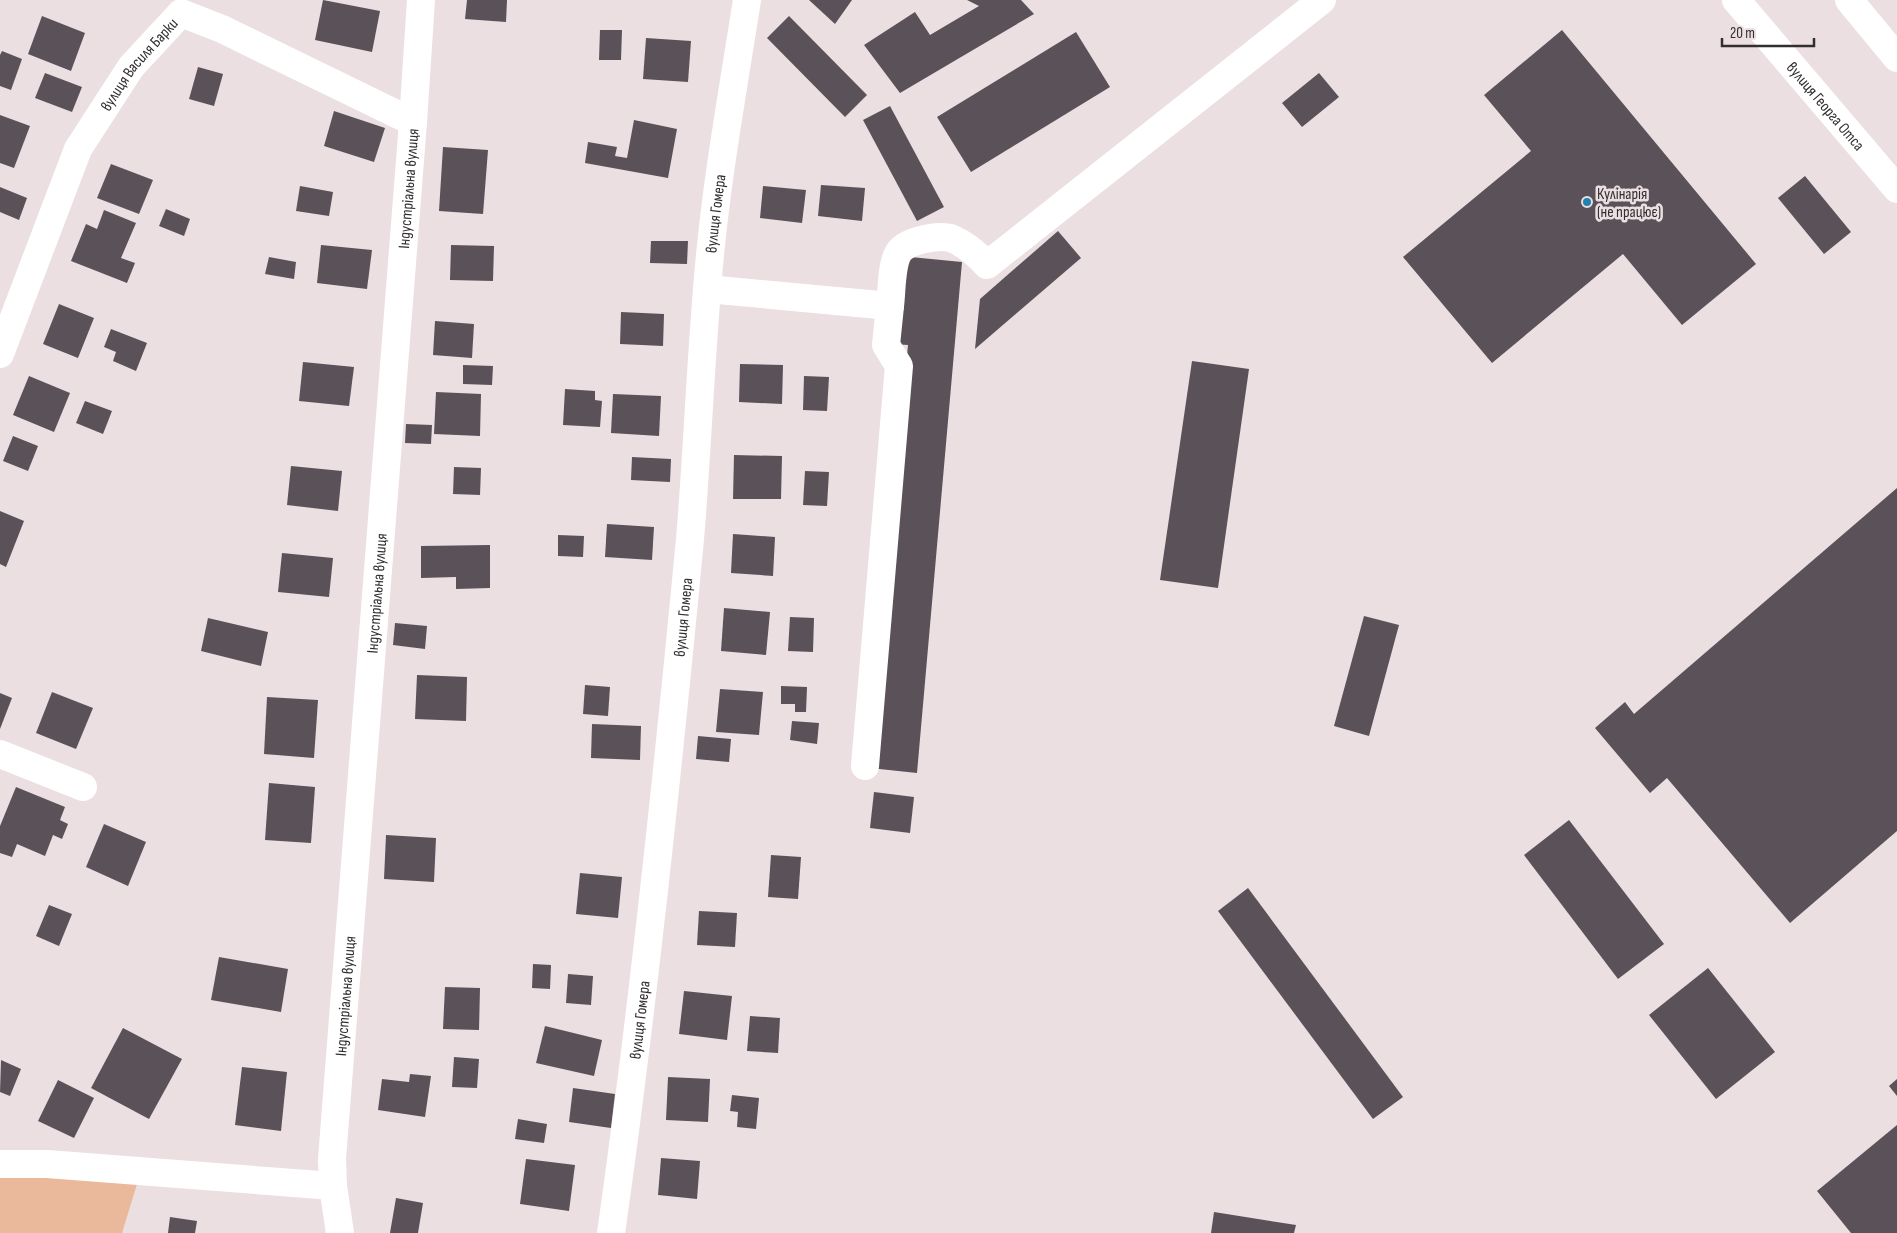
<svg xmlns="http://www.w3.org/2000/svg" width="1897" height="1233" font-family="'Sofia Sans Condensed',sans-serif">
  <rect width="100%" height="100%" fill="#ebdfe1"/>
  <!-- green -->
  <polygon fill="#eab99c" points="0,1164 141,1171 122,1233 0,1233"/>
  <!-- building -->
  <g fill="#5a5258">
    <polygon points="323,0 380,11 372,52 315,40"/>
    <polygon points="467,0 507,0 506,22 465,19"/>
    <polygon points="809,0 852,0 835,24"/>
    <polygon points="967,0 1021,0 1034,14 900,93 864,45 915,12 930,35 979,6"/>
    <polygon points="42,16 85,33 71,71 28,54"/>
    <polygon points="789,16 867,95 845,117 767,38"/>
    <polygon points="600,30 622,30 621,60 599,60"/>
    <polygon points="1562,30 1756,264 1682,325 1623,254 1492,363 1403,257 1531,151 1484,95"/>
    <polygon points="1076,32 1110,87 971,172 937,117"/>
    <polygon points="646,38 691,41 688,82 643,79"/>
    <polygon points="2,51 22,59 11,90 0,86 0,55"/>
    <polygon points="198,67 223,74 214,106 189,99"/>
    <polygon points="45,73 82,87 72,112 35,98"/>
    <polygon points="1319,73 1339,97 1302,127 1282,103"/>
    <polygon points="890,106 944,207 917,221 863,120"/>
    <polygon points="334,111 385,128 374,162 324,146"/>
    <polygon points="0,115 30,126 14,168 0,163"/>
    <polygon points="634,120 677,129 668,178 585,163 588,142 617,147 615,156 627,158"/>
    <polygon points="443,147 488,150 483,214 439,211"/>
    <polygon points="111,164 153,180 139,214 97,198"/>
    <polygon points="1805,176 1851,232 1824,254 1778,198"/>
    <polygon points="821,185 865,188 862,221 818,216"/>
    <polygon points="300,186 333,192 329,216 296,211"/>
    <polygon points="763,186 806,190 802,223 760,218"/>
    <polygon points="0,187 27,198 19,220 0,212"/>
    <polygon points="166,209 190,219 184,236 159,226"/>
    <polygon points="104,210 136,223 121,258 135,263 127,283 71,261 86,224 97,229"/>
    <polygon points="1058,231 1081,258 975,349 980,299"/>
    <polygon points="651,241 688,241 687,264 650,263"/>
    <polygon points="321,245 372,250 367,289 317,283"/>
    <polygon points="451,245 494,246 493,281 450,280"/>
    <polygon points="900,256 962,262 917,773 870,768 908,345 892,344"/>
    <polygon points="269,257 296,262 294,279 265,274"/>
    <polygon points="59,304 94,318 78,358 43,344"/>
    <polygon points="621,312 664,314 663,346 620,344"/>
    <polygon points="435,321 474,324 472,358 433,355"/>
    <polygon points="111,329 147,343 136,371 113,361 116,352 104,347"/>
    <polygon points="1192,361 1249,369 1218,588 1160,580"/>
    <polygon points="303,362 354,367 349,406 299,401"/>
    <polygon points="740,364 783,365 782,404 739,402"/>
    <polygon points="463,365 493,366 492,385 463,384"/>
    <polygon points="29,376 70,393 54,432 13,415"/>
    <polygon points="804,376 829,377 827,411 803,410"/>
    <polygon points="565,389 595,391 595,400 602,401 600,427 563,425"/>
    <polygon points="436,392 481,394 480,436 434,434"/>
    <polygon points="613,394 661,396 659,436 611,433"/>
    <polygon points="85,401 112,411 103,434 76,423"/>
    <polygon points="406,424 432,425 431,444 405,443"/>
    <polygon points="13,436 38,446 28,471 3,461"/>
    <polygon points="734,455 782,456 781,499 733,499"/>
    <polygon points="632,457 671,459 670,482 631,480"/>
    <polygon points="291,466 342,471 338,511 287,505"/>
    <polygon points="454,467 481,468 480,495 453,494"/>
    <polygon points="805,471 829,472 827,506 803,505"/>
    <polygon points="1897,488 1897,831 1790,923 1667,778 1650,793 1595,728 1625,702 1634,714"/>
    <polygon points="0,511 24,521 6,567 0,564"/>
    <polygon points="607,524 654,527 652,560 605,557"/>
    <polygon points="733,534 775,537 773,576 731,573"/>
    <polygon points="558,535 584,536 583,557 558,556"/>
    <polygon points="490,545 490,588 456,589 456,577 421,578 421,546"/>
    <polygon points="282,553 333,558 329,597 278,592"/>
    <polygon points="724,608 770,612 766,655 721,651"/>
    <polygon points="1364,616 1399,625 1369,736 1334,726"/>
    <polygon points="790,617 814,618 813,652 788,651"/>
    <polygon points="208,618 268,632 261,666 201,651"/>
    <polygon points="395,623 427,626 425,649 393,645"/>
    <polygon points="417,675 467,677 466,721 415,719"/>
    <polygon points="585,685 610,687 608,716 583,714"/>
    <polygon points="781,686 807,687 806,712 795,712 795,704 781,704"/>
    <polygon points="720,689 763,692 759,735 716,732"/>
    <polygon points="52,692 93,708 76,749 36,733"/>
    <polygon points="0,693 12,698 0,729"/>
    <polygon points="267,697 318,700 314,758 264,754"/>
    <polygon points="792,721 819,723 817,744 790,740"/>
    <polygon points="592,724 641,726 640,760 591,758"/>
    <polygon points="698,736 731,739 729,762 696,759"/>
    <polygon points="269,783 315,787 311,843 265,840"/>
    <polygon points="16,787 65,807 60,820 68,824 62,839 53,835 45,856 17,844 12,857 0,853 0,826"/>
    <polygon points="874,792 914,797 910,833 870,828"/>
    <polygon points="1569,820 1664,944 1618,979 1524,855"/>
    <polygon points="104,824 146,842 128,886 86,867"/>
    <polygon points="386,835 436,838 434,882 384,879"/>
    <polygon points="771,855 801,857 798,899 768,897"/>
    <polygon points="580,873 622,877 618,918 576,914"/>
    <polygon points="1248,888 1403,1097 1373,1119 1218,911"/>
    <polygon points="49,905 72,914 59,946 36,936"/>
    <polygon points="699,911 737,913 735,947 697,945"/>
    <polygon points="219,957 288,969 281,1012 211,1000"/>
    <polygon points="533,964 551,965 550,989 532,988"/>
    <polygon points="1708,968 1775,1052 1716,1099 1649,1015"/>
    <polygon points="568,974 593,976 591,1005 566,1003"/>
    <polygon points="445,987 480,988 479,1030 443,1029"/>
    <polygon points="684,991 732,996 727,1040 679,1034"/>
    <polygon points="750,1016 780,1018 778,1053 747,1051"/>
    <polygon points="545,1026 602,1040 594,1076 536,1063"/>
    <polygon points="123,1028 182,1059 149,1119 91,1088"/>
    <polygon points="454,1057 479,1059 477,1088 452,1087"/>
    <polygon points="1,1060 21,1069 10,1096 0,1092"/>
    <polygon points="242,1067 287,1072 281,1131 235,1125"/>
    <polygon points="410,1074 431,1076 425,1117 378,1110 382,1079 409,1082"/>
    <polygon points="668,1077 710,1079 708,1122 666,1120"/>
    <polygon points="1897,1079 1897,1096 1889,1086"/>
    <polygon points="58,1080 94,1098 74,1138 38,1121"/>
    <polygon points="573,1088 615,1094 611,1128 569,1122"/>
    <polygon points="732,1095 759,1098 756,1129 737,1127 738,1112 730,1111"/>
    <polygon points="518,1119 547,1124 544,1143 515,1139"/>
    <polygon points="1897,1125 1897,1233 1851,1233 1817,1191"/>
    <polygon points="661,1158 700,1161 697,1199 658,1195"/>
    <polygon points="526,1159 575,1165 569,1211 520,1204"/>
    <polygon points="396,1198 423,1203 418,1233 390,1233"/>
    <polygon points="1214,1212 1296,1225 1294,1233 1211,1233"/>
    <polygon points="170,1217 197,1221 195,1233 168,1233"/>
  </g>
  <g fill="none" stroke-linecap="round" stroke-linejoin="round">
    <!-- minor -->
    <g stroke="#fff" stroke-width="28">
      <path id="s1" d="M1736 0 1897 189"/>
      <polyline points="1849,0 1897,58"/>
      <polyline points="707,289 890,306 886,345 899,366 865,766"/>
      <path d="M890 306C892 291 891 264 899 252 907 240 940 234 953 239 967 245 977 254 987 265L1322 0"/>
      <path id="s2" d="M0 354 78 149 131 67 181 13 222 29 413 122"/>
      <polyline points="0,754 83,787"/>
      <polyline points="0,1164 47,1164 333,1186"/>
      <path id="s3" d="M340 1233 333 1186 332 1159 413 122 421 0"/>
      <path id="s4" d="M611 1233C644 1002 668 771 690 539 697 456 700 373 707 290 714 193 732 96 747 0"/>
    </g>
  </g>
  <!-- markers -->
  <circle fill="#2082ad" stroke="#ebdfe1" stroke-width="2" cx="1587" cy="202" r="5"/>
  <g text-anchor="middle" stroke-width="5" stroke-linejoin="round" paint-order="stroke">
    <!-- street labels -->
    <g font-size="16" fill="#332f30" stroke="#ebdfe1">
      <text dy="6" stroke="none"><textPath href="#s2" startOffset="324">вулиця Василя Барки</textPath></text>
      <text dy="6" stroke="none"><textPath href="#s1" startOffset="139">вулиця Георга Отса</textPath></text>
      <text dy="6" stroke="none"><textPath href="#s3" startOffset="1048">Індустріальна вулиця</textPath></text>
      <text dy="6" stroke="none"><textPath href="#s4" startOffset="1025">вулиця Гомера</textPath></text>
      <text dy="6" stroke="none"><textPath href="#s3" startOffset="642">Індустріальна вулиця</textPath></text>
      <text dy="6" stroke="none"><textPath href="#s4" startOffset="620">вулиця Гомера</textPath></text>
      <text dy="6" stroke="none"><textPath href="#s3" startOffset="238">Індустріальна вулиця</textPath></text>
      <text dy="6" stroke="none"><textPath href="#s4" startOffset="215">вулиця Гомера</textPath></text>
    </g>
    <!-- poi labels -->
    <g font-size="16" fill="#332f30" stroke="#ebdfe1" text-anchor="start">
      <text x="1597" y="199">Кулінарія<tspan x="1597" dy="18">(не працює)</tspan></text>
    </g>
  </g>
  <!-- scale -->
  <path d="M1722 38v8h92v-8" fill="none" stroke="#332f30" stroke-width="2.5"/>
  <text x="1730" y="38" font-size="15" fill="#332f30" stroke="#ebdfe1" stroke-width="4" paint-order="stroke">20 m</text>
</svg>
